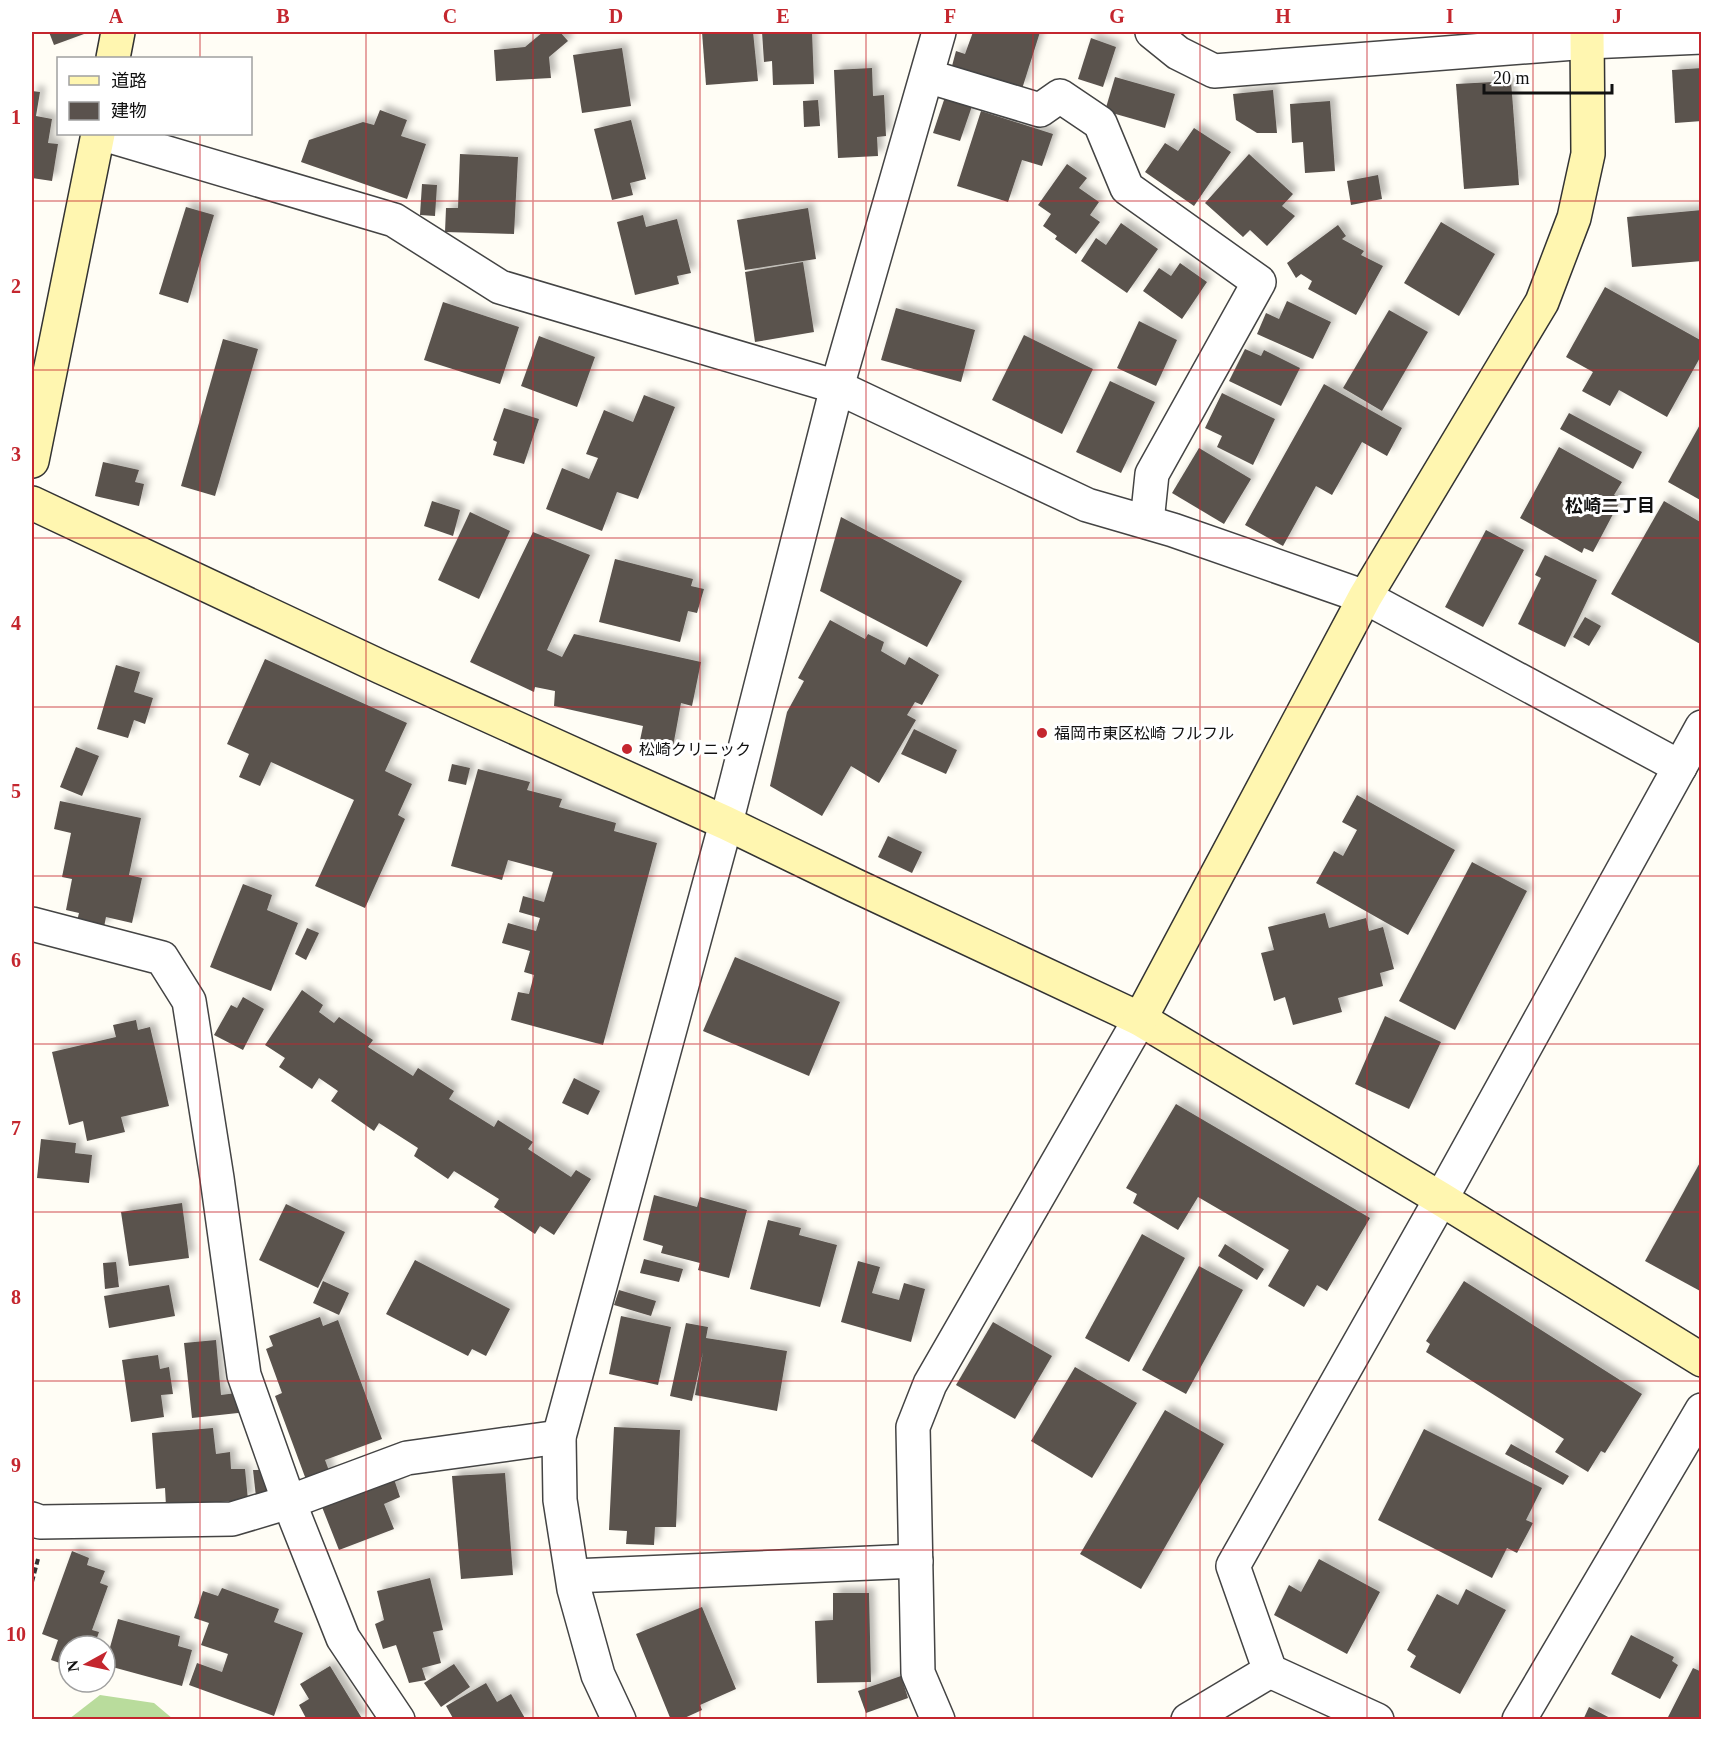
<svg xmlns="http://www.w3.org/2000/svg" width="1733" height="1751" font-family="'Times New Roman','Noto Sans JP',serif">
  <defs>
    <filter id="shadow"><feDropShadow dx="5.5" dy="-5.5" stdDeviation="3" flood-color="#0004"/></filter>
  </defs>
  <rect width="100%" height="100%" fill="#fffdf5"/>
  <!-- forest -->
  <polygon fill="#b9dc9c" points="100,1695 154,1703 173,1719 69,1719"/>
  <!-- building -->
  <g fill="#5a524d" filter="url(#shadow)">
    <polygon points="49,32 83,32 84,34 54,45"/>
    <polygon points="543,32 560,32 568,41 549,57 551,78 496,81 494,50 525,47"/>
    <polygon points="702,32 753,32 758,81 706,85"/>
    <polygon points="762,32 812,32 814,84 773,85 772,61 764,62"/>
    <polygon points="973,32 1040,32 1022,89 952,66 956,51 965,54"/>
    <polygon points="1091,38 1116,47 1103,87 1078,79"/>
    <polygon points="622,48 631,106 582,113 573,55"/>
    <polygon points="872,68 873,96 884,95 886,136 877,137 878,156 838,158 834,70"/>
    <polygon points="1702,68 1702,121 1675,123 1672,70"/>
    <polygon points="1115,77 1175,94 1165,128 1105,111"/>
    <polygon points="1511,81 1519,185 1464,189 1456,84"/>
    <polygon points="1273,90 1277,133 1257,133 1236,120 1233,94"/>
    <polygon points="32,91 40,92 36,116 52,119 48,143 58,144 52,181 32,178"/>
    <polygon points="945,97 972,106 960,141 933,133"/>
    <polygon points="818,100 820,126 804,127 803,101"/>
    <polygon points="1330,101 1335,171 1305,173 1303,142 1292,143 1290,104"/>
    <polygon points="380,110 407,120 401,136 426,144 407,199 301,162 309,140 363,122 374,125"/>
    <polygon points="981,111 1053,134 1042,166 1022,160 1008,202 957,186"/>
    <polygon points="631,120 646,179 630,183 633,195 612,200 594,129"/>
    <polygon points="1194,128 1231,152 1194,206 1145,172 1165,143 1178,151"/>
    <polygon points="460,154 518,157 514,234 445,232 446,208 458,208"/>
    <polygon points="1249,154 1293,194 1282,206 1295,216 1267,246 1250,230 1243,237 1205,203"/>
    <polygon points="1067,164 1087,178 1079,188 1099,202 1090,215 1100,222 1076,254 1055,239 1057,236 1043,226 1051,214 1038,205"/>
    <polygon points="1378,175 1382,199 1351,205 1347,181"/>
    <polygon points="422,184 437,185 435,216 420,215"/>
    <polygon points="186,207 214,215 188,303 159,294"/>
    <polygon points="808,208 816,259 745,270 737,220"/>
    <polygon points="1702,210 1702,261 1632,267 1627,217"/>
    <polygon points="643,215 646,227 677,219 691,273 677,276 679,284 635,295 617,222"/>
    <polygon points="1441,222 1495,254 1459,316 1404,283"/>
    <polygon points="1121,223 1158,249 1127,293 1081,261 1096,238 1106,245"/>
    <polygon points="1338,225 1346,236 1342,239 1364,251 1361,255 1383,266 1356,315 1308,289 1312,281 1301,274 1296,278 1287,263"/>
    <polygon points="803,262 814,332 755,342 745,272"/>
    <polygon points="1180,263 1207,282 1182,319 1143,291 1159,268 1171,276"/>
    <polygon points="1605,287 1702,341 1702,354 1667,417 1619,390 1610,406 1582,391 1593,372 1566,357"/>
    <polygon points="1287,301 1331,322 1313,359 1257,334 1266,313 1279,319"/>
    <polygon points="443,302 519,327 500,384 424,360"/>
    <polygon points="896,308 975,330 961,382 881,360"/>
    <polygon points="1389,310 1428,332 1382,411 1343,388"/>
    <polygon points="1139,321 1177,340 1156,386 1117,368"/>
    <polygon points="1024,335 1093,369 1062,434 992,400"/>
    <polygon points="539,336 595,357 577,407 521,386"/>
    <polygon points="223,339 258,349 215,496 181,486"/>
    <polygon points="1245,349 1261,356 1264,350 1300,368 1281,406 1229,381"/>
    <polygon points="1110,381 1155,402 1121,473 1076,452"/>
    <polygon points="1324,384 1402,428 1387,456 1362,442 1332,495 1316,486 1283,546 1245,525"/>
    <polygon points="1222,393 1275,419 1253,465 1217,447 1222,436 1205,428"/>
    <polygon points="644,395 675,407 638,499 617,492 602,531 546,509 562,468 589,479 598,458 586,454 604,410 633,422"/>
    <polygon points="504,408 539,419 524,464 493,455 497,442 493,440"/>
    <polygon points="1569,413 1642,452 1633,469 1560,429"/>
    <polygon points="1702,421 1702,501 1668,482"/>
    <polygon points="1559,447 1622,482 1614,495 1621,499 1593,552 1584,548 1582,553 1520,518"/>
    <polygon points="1199,448 1251,479 1224,524 1172,493"/>
    <polygon points="103,462 139,470 135,482 144,484 139,506 95,496"/>
    <polygon points="432,501 460,510 453,536 424,526"/>
    <polygon points="1664,501 1702,523 1702,645 1611,594"/>
    <polygon points="470,512 510,531 479,599 438,580"/>
    <polygon points="841,517 962,581 927,647 820,591"/>
    <polygon points="1486,530 1524,550 1483,627 1445,607"/>
    <polygon points="533,532 590,555 547,650 562,657 574,634 701,662 692,706 681,703 672,752 639,745 643,726 554,706 555,691 535,687 534,692 470,662"/>
    <polygon points="1545,555 1597,580 1565,647 1518,624 1541,578 1535,575"/>
    <polygon points="615,559 693,579 691,586 704,589 697,613 688,611 680,642 599,622"/>
    <polygon points="1585,617 1601,626 1589,646 1573,637"/>
    <polygon points="830,620 865,639 868,634 884,642 881,651 905,665 909,657 939,675 922,705 915,702 907,715 916,720 879,783 851,766 822,816 770,786 787,712 804,681 798,678"/>
    <polygon points="265,659 407,723 385,771 412,784 398,815 405,819 365,908 315,886 354,800 271,762 260,786 239,777 249,754 227,744"/>
    <polygon points="116,665 140,672 134,692 153,698 145,724 134,720 128,738 97,729"/>
    <polygon points="914,729 957,750 946,774 901,754"/>
    <polygon points="76,747 99,756 82,796 60,787"/>
    <polygon points="452,764 470,768 466,785 448,781"/>
    <polygon points="478,769 530,782 527,790 562,799 559,807 616,823 614,831 657,843 603,1045 511,1020 518,992 529,994 534,975 524,972 530,951 502,943 508,923 536,931 540,918 519,912 523,896 544,902 553,872 508,860 502,880 451,866"/>
    <polygon points="1357,795 1455,850 1408,935 1316,883 1334,851 1343,856 1357,830 1342,822"/>
    <polygon points="60,801 141,818 129,875 142,878 132,923 106,917 104,927 77,921 79,913 66,910 72,879 62,877 71,833 54,829"/>
    <polygon points="888,836 922,852 912,873 878,857"/>
    <polygon points="1472,862 1527,891 1455,1030 1399,1001"/>
    <polygon points="243,884 272,895 267,910 298,923 271,991 210,967"/>
    <polygon points="1325,913 1329,928 1366,918 1369,931 1383,927 1394,969 1380,973 1383,986 1338,998 1342,1012 1293,1025 1285,997 1274,1001 1261,953 1274,950 1268,927"/>
    <polygon points="307,928 319,933 306,960 295,954"/>
    <polygon points="735,957 840,1002 809,1076 703,1031"/>
    <polygon points="302,990 323,1005 319,1012 334,1023 339,1017 373,1040 368,1047 413,1076 418,1068 454,1091 449,1099 494,1127 498,1120 533,1142 528,1149 571,1177 576,1170 591,1179 554,1235 540,1226 535,1234 494,1207 499,1199 454,1171 448,1179 414,1156 418,1148 379,1123 374,1131 331,1101 338,1091 319,1078 312,1089 279,1067 285,1058 265,1045"/>
    <polygon points="243,997 264,1009 243,1050 214,1035 231,1005 237,1008"/>
    <polygon points="1385,1016 1441,1042 1409,1109 1355,1084"/>
    <polygon points="136,1020 138,1030 150,1027 169,1106 121,1117 125,1132 87,1141 83,1121 69,1125 52,1052 116,1037 113,1025"/>
    <polygon points="574,1078 600,1091 588,1115 562,1103"/>
    <polygon points="1176,1104 1370,1218 1327,1291 1317,1285 1304,1307 1268,1286 1289,1250 1198,1197 1178,1230 1133,1203 1137,1194 1126,1188"/>
    <polygon points="41,1139 76,1143 75,1153 92,1155 89,1183 37,1178"/>
    <polygon points="1702,1159 1702,1292 1645,1261"/>
    <polygon points="654,1195 697,1207 700,1197 747,1210 729,1278 698,1270 700,1263 661,1253 663,1246 643,1240"/>
    <polygon points="182,1203 189,1258 129,1266 121,1212"/>
    <polygon points="286,1204 345,1232 318,1288 259,1260"/>
    <polygon points="768,1220 801,1228 799,1235 837,1245 820,1307 750,1289"/>
    <polygon points="1142,1234 1185,1258 1129,1362 1085,1338"/>
    <polygon points="1225,1244 1264,1269 1257,1280 1218,1256"/>
    <polygon points="644,1259 683,1269 679,1282 640,1273"/>
    <polygon points="415,1260 510,1309 486,1356 472,1349 468,1356 386,1314"/>
    <polygon points="858,1261 880,1267 872,1293 899,1300 904,1283 925,1289 911,1342 841,1322"/>
    <polygon points="116,1262 119,1287 105,1289 103,1263"/>
    <polygon points="1199,1266 1243,1290 1186,1394 1142,1370"/>
    <polygon points="323,1281 349,1293 339,1315 313,1303"/>
    <polygon points="1464,1281 1642,1394 1605,1453 1601,1451 1588,1472 1555,1452 1564,1439 1426,1352 1430,1344 1426,1341"/>
    <polygon points="169,1285 175,1316 109,1328 104,1296"/>
    <polygon points="619,1290 656,1301 651,1316 614,1305"/>
    <polygon points="621,1316 671,1327 658,1385 609,1374"/>
    <polygon points="320,1317 323,1326 338,1320 382,1439 325,1460 331,1476 308,1485 275,1396 282,1393 266,1349 273,1346 269,1336"/>
    <polygon points="993,1322 1052,1356 1015,1419 956,1385"/>
    <polygon points="686,1323 708,1327 706,1338 787,1351 777,1411 695,1395 703,1352 692,1401 670,1396"/>
    <polygon points="216,1340 221,1395 244,1392 247,1412 192,1418 184,1343"/>
    <polygon points="158,1355 160,1369 169,1367 173,1394 161,1395 164,1417 131,1422 122,1360"/>
    <polygon points="1075,1367 1137,1403 1092,1478 1031,1441"/>
    <polygon points="1165,1410 1224,1444 1141,1589 1080,1554"/>
    <polygon points="614,1427 680,1430 676,1527 655,1527 654,1545 626,1544 627,1531 609,1530"/>
    <polygon points="213,1428 216,1454 230,1452 231,1469 245,1469 248,1500 166,1506 165,1488 156,1489 152,1433"/>
    <polygon points="1424,1429 1542,1488 1526,1520 1533,1523 1517,1553 1507,1548 1492,1578 1378,1520"/>
    <polygon points="1511,1444 1569,1476 1563,1485 1505,1454"/>
    <polygon points="253,1470 268,1470 270,1496 256,1497"/>
    <polygon points="505,1473 513,1575 461,1579 452,1476"/>
    <polygon points="394,1479 400,1497 384,1504 394,1529 339,1550 322,1507"/>
    <polygon points="72,1551 89,1558 87,1565 105,1571 100,1583 108,1586 92,1630 99,1632 94,1646 69,1646 69,1666 51,1660 58,1640 42,1634"/>
    <polygon points="1319,1559 1380,1592 1347,1654 1274,1615 1289,1585 1301,1592"/>
    <polygon points="430,1578 443,1630 433,1632 441,1663 422,1668 426,1680 409,1683 396,1645 383,1649 375,1624 384,1620 377,1591"/>
    <polygon points="222,1588 279,1609 274,1622 303,1633 274,1716 189,1685 197,1663 222,1672 228,1654 201,1645 209,1623 194,1618 203,1591 218,1596"/>
    <polygon points="1466,1589 1506,1610 1460,1694 1410,1667 1416,1656 1407,1650 1437,1594 1458,1605"/>
    <polygon points="833,1593 869,1593 871,1682 817,1683 815,1621 833,1620"/>
    <polygon points="702,1607 736,1689 700,1705 702,1710 680,1720 671,1720 636,1634"/>
    <polygon points="118,1619 180,1636 178,1646 192,1650 182,1686 105,1665"/>
    <polygon points="1631,1635 1674,1657 1672,1661 1678,1665 1660,1699 1611,1674"/>
    <polygon points="454,1664 470,1687 441,1707 424,1683"/>
    <polygon points="330,1666 363,1720 307,1720 299,1705 309,1699 300,1684"/>
    <polygon points="1693,1668 1702,1672 1702,1720 1691,1720 1687,1717 1685,1720 1669,1720 1667,1719"/>
    <polygon points="901,1676 908,1698 866,1713 858,1691"/>
    <polygon points="486,1683 497,1702 511,1694 526,1720 454,1720 446,1706"/>
    <polygon points="1589,1707 1614,1720 1583,1720"/>
  </g>
  <g fill="none" stroke-linecap="round" stroke-linejoin="round">
    <!-- street casing -->
    <g stroke="#444" stroke-width="36">
      <g id="street">
        <polyline points="1152,32 1178,53 1214,71 1588,42 1702,37"/>
        <polyline points="927,76 1040,110 1060,96 1100,123 1127,188 1259,282 1152,474 1147,522"/>
        <polyline points="103,134 394,220 500,287 837,387 1087,505 1173,530 1365,597 1680,767"/>
        <polyline points="32,924 162,958 189,1001 217,1178 244,1375 289,1502 343,1638 398,1720"/>
        <polyline points="32,1519 40,1522 232,1519 289,1502 407,1458 559,1437"/>
        <polyline points="573,1576 916,1561"/>
        <polyline points="619,1720 598,1675 574,1589 560,1500 559,1437 726,823 837,387 939,32"/>
        <polyline points="938,1720 918,1673 913,1427 930,1384 1140,1019"/>
        <polyline points="1188,1720 1270,1671"/>
        <polyline points="1377,1720 1270,1671 1233,1566 1441,1199 1702,727"/>
        <polyline points="1519,1720 1702,1410"/>
      </g>
    </g>
    <!-- secondary casing -->
    <g stroke="#333" stroke-width="36">
      <g id="secondary">
        <polyline points="113,58 118,32"/>
        <polyline points="32,461 98,134"/>
        <polyline points="32,503 381,667 726,823 854,885 1140,1019 1441,1199 1702,1360"/>
        <polyline points="1140,1019 1365,597 1542,302 1574,218 1588,154 1587,32"/>
      </g>
    </g>
    <!-- path -->
    <polyline stroke="#333" stroke-width="4" stroke-dasharray="6 3" stroke-linecap="butt" points="32,1582 38,1559"/>
    <!-- street -->
    <use href="#street" stroke="#fff" stroke-width="33"/>
    <!-- secondary -->
    <use href="#secondary" stroke="#fff6b0" stroke-width="33"/>
  </g>
  <!-- grid -->
  <path fill="none" stroke="#c4262e" stroke-width="1.5" stroke-opacity="0.55" d="M200 32V58M366 32V1720M533 32V1720M700 32V1720M866 32V1720M1033 32V1720M1200 32V1720M1367 32V1720M1533 32V1720M200 134V1720M32 201H1702M32 370H1702M32 538H1702M32 707H1702M32 876H1702M32 1044H1702M32 1212H1702M32 1381H1702M32 1550H1702"/>
  <!-- markers -->
  <g fill="#c4262e" stroke="#fff" stroke-width="2">
    <circle cx="1042" cy="733" r="6"/>
    <circle cx="627" cy="749" r="6"/>
  </g>
  <g text-anchor="middle" stroke-width="6" stroke-linejoin="round" paint-order="stroke">
    <!-- poi labels -->
    <g font-size="16" fill="#111" stroke="#fff" text-anchor="start">
      <text x="1054" y="739">福岡市東区松崎 フルフル</text>
      <text x="639" y="755">松崎クリニック</text>
    </g>
    <!-- neighbourhood labels -->
    <g font-size="18" font-weight="bold" fill="#111" stroke="#fff">
      <text x="1610" y="512">松崎二丁目</text>
    </g>
  </g>
  <!-- border -->
  <rect width="1733" height="1751" fill="none" stroke="#ffffff" stroke-width="66"/>
  <!-- legend -->
  <rect x="57" y="57" width="195" height="78" fill="#ffffff" stroke="#a0a0a0" stroke-width="1.5"/>
  <rect x="69" y="76" width="30" height="9" fill="#fff6b0" stroke="#a0a0a0" stroke-width="1.5"/>
  <text x="111" y="87" font-size="18" fill="#111111">道路</text>
  <rect x="69" y="102" width="30" height="18" fill="#5a524d" stroke="#a0a0a0" stroke-width="1.5"/>
  <text x="111" y="117" font-size="18" fill="#111111">建物</text>
  <!-- north arrow -->
  <g transform="translate(87 1664) rotate(262)"><circle r="28" fill="#ffffff" stroke="#a0a0a0" stroke-width="1.5"/>
  <path d="M0-4.5L10 22L0 15L-10 22Z" fill="#c4262e"/>
  <text y="-9" font-size="16" font-weight="bold" text-anchor="middle" fill="#111111">N</text>
  </g>
  <!-- scale -->
  <path d="M1484 84v9h128v-9" fill="none" stroke="#111111" stroke-width="3"/>
  <text x="1493" y="84" font-size="18" fill="#111111" stroke="#ffffff" stroke-width="4.5" paint-order="stroke">20 m</text>
  <rect x="33" y="33" width="1667" height="1685" fill="none" stroke="#c4262e" stroke-width="2"/>
  <g font-size="20" text-anchor="middle" font-weight="bold" fill="#c4262e">
    <text x="116" y="23">A</text>
    <text x="283" y="23">B</text>
    <text x="450" y="23">C</text>
    <text x="616" y="23">D</text>
    <text x="783" y="23">E</text>
    <text x="950" y="23">F</text>
    <text x="1117" y="23">G</text>
    <text x="1283" y="23">H</text>
    <text x="1450" y="23">I</text>
    <text x="1617" y="23">J</text>
    <text x="16" y="124">1</text>
    <text x="16" y="293">2</text>
    <text x="16" y="461">3</text>
    <text x="16" y="630">4</text>
    <text x="16" y="798">5</text>
    <text x="16" y="967">6</text>
    <text x="16" y="1135">7</text>
    <text x="16" y="1304">8</text>
    <text x="16" y="1472">9</text>
    <text x="16" y="1641">10</text>
  </g>
</svg>
